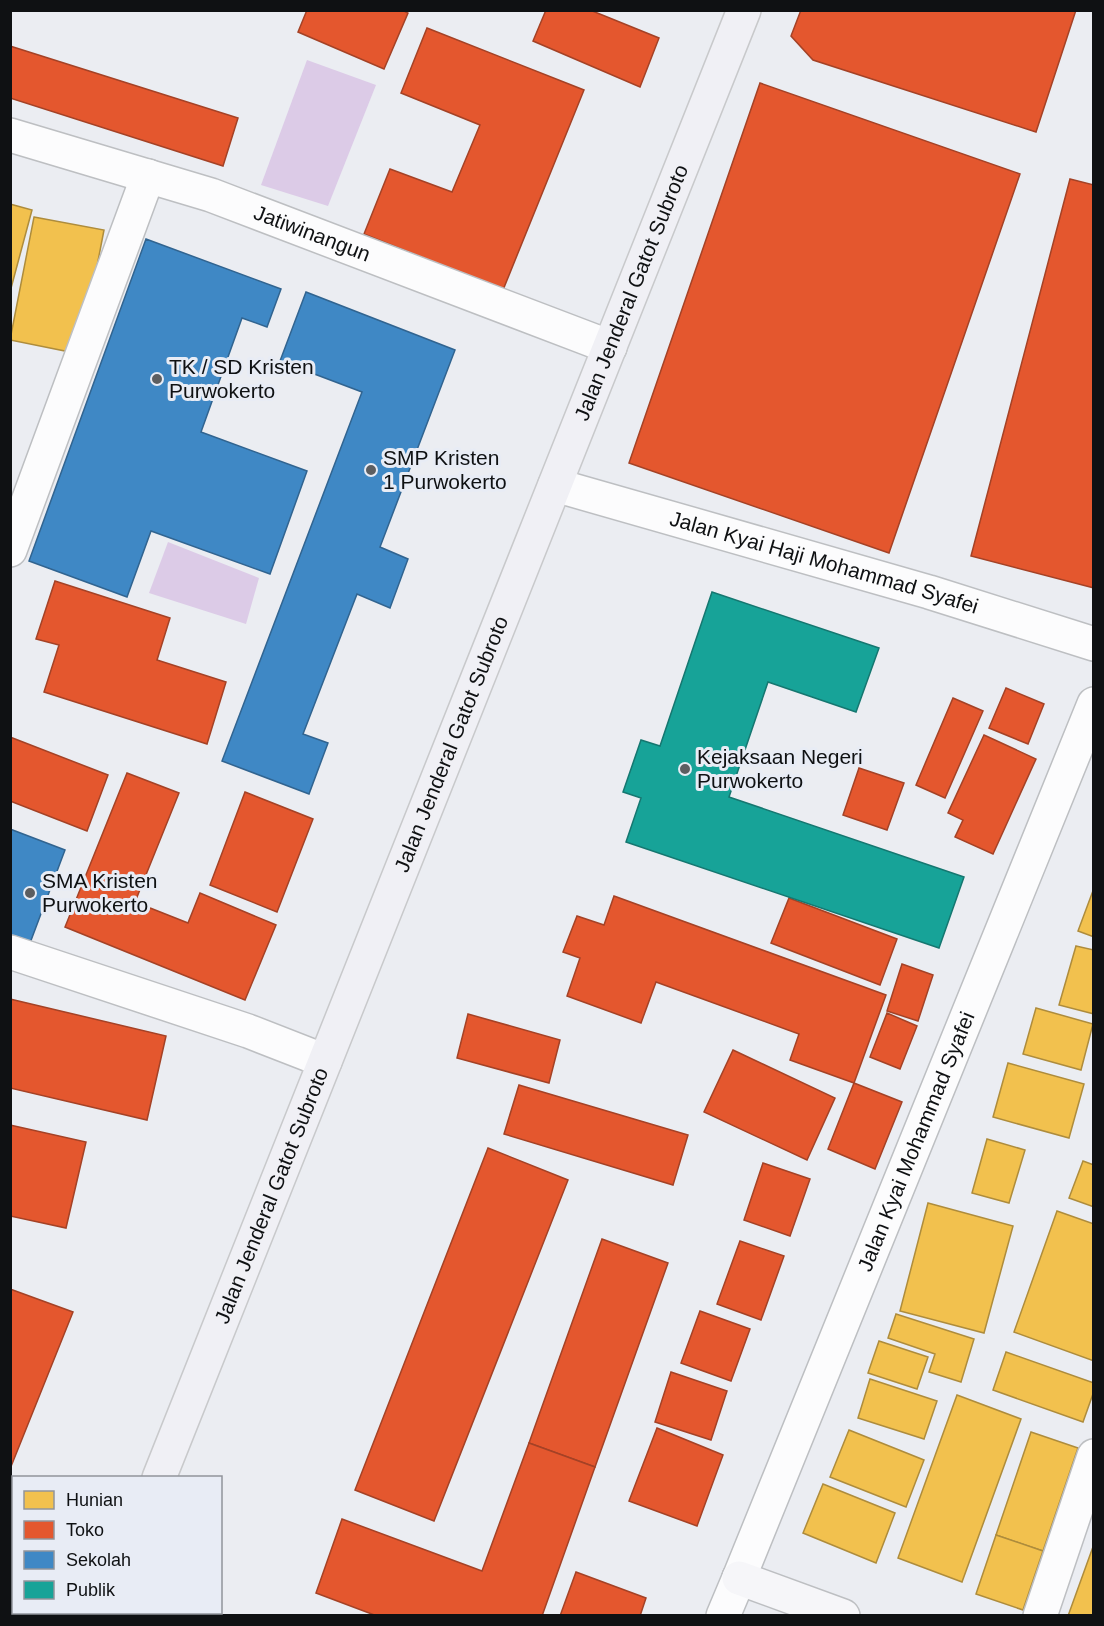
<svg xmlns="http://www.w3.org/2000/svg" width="1104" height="1626" font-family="Helvetica,sans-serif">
  <rect width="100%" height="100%" fill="#ebedf2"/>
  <!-- green -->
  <g fill="#dccbe7">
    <polygon points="307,60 376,85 328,206 261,185"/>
    <polygon points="168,542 259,578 246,624 149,593"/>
  </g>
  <!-- homes -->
  <g fill="#f2c14e" stroke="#ae8c3c" stroke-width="1.5">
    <polygon points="10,204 32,210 10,292"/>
    <polygon points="34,217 104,230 80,354 10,340"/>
    <polygon points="1094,888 1094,937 1078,931"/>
    <polygon points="1076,946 1094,950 1094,1014 1059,1005"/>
    <polygon points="1036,1008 1093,1024 1081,1070 1023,1054"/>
    <polygon points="1008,1063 1084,1084 1069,1138 993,1117"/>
    <polygon points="987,1139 1025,1150 1009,1203 972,1193"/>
    <polygon points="1083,1161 1094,1165 1094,1207 1069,1198"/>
    <polygon points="928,1203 1013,1226 984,1333 900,1311"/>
    <polygon points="1057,1211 1094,1224 1094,1361 1014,1332"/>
    <polygon points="896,1314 974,1339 961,1382 929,1372 935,1354 888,1338"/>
    <polygon points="879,1341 928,1357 917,1389 868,1373"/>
    <polygon points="1006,1352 1094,1383 1094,1391 1083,1422 993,1390"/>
    <polygon points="870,1379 937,1401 924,1439 858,1418"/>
    <polygon points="957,1395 1021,1419 962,1582 898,1558"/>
    <polygon points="849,1430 924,1460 906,1507 830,1477"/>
    <polygon points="1031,1432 1078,1448 1043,1551 996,1535"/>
    <polygon points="823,1484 895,1513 876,1563 803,1533"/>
    <polygon points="996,1535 1043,1551 1023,1610 976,1594"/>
    <polygon points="1094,1544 1094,1616 1068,1616"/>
  </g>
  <!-- shops -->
  <g fill="#e4572e" stroke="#a44226" stroke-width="1.5">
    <polygon points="307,10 402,10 408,13 384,69 298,32"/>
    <polygon points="546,10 590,10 659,38 640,87 533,41"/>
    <polygon points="801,10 1076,10 1036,132 813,60 791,36"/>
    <polygon points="427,28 584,90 503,290 364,234 390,169 452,192 480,125 401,93"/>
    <polygon points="10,46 238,118 223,166 10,98"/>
    <polygon points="760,83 1020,174 889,553 629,463"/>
    <polygon points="1070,179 1094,185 1094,588 971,556"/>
    <polygon points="55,581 170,618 157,660 226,682 207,744 44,692 59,645 36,639"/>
    <polygon points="1006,688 1044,704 1028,744 989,728"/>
    <polygon points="953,698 983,711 945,798 916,785"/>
    <polygon points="984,735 1036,759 993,854 955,837 963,820 948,813"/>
    <polygon points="10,737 108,775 87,831 10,801"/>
    <polygon points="859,768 904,783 887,830 843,815"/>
    <polygon points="127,773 179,793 135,902 188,923 200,893 276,925 245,1000 65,927"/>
    <polygon points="245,792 313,819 277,912 210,885"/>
    <polygon points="614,896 886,995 854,1083 790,1060 799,1034 656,982 641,1023 567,996 580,958 563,952 577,916 604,925"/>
    <polygon points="789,898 897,939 880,985 771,943"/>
    <polygon points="902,964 933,975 918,1021 887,1011"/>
    <polygon points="10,999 166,1036 147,1120 10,1088"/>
    <polygon points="887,1013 917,1026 900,1069 870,1057"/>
    <polygon points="468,1014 560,1040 549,1083 457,1058"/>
    <polygon points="733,1050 835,1098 807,1160 704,1112"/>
    <polygon points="854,1083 902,1102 875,1169 828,1149"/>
    <polygon points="519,1085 688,1135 673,1185 504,1134"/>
    <polygon points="10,1125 86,1142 66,1228 10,1216"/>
    <polygon points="488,1148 568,1180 434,1521 355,1490"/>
    <polygon points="763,1163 810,1179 790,1236 744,1220"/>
    <polygon points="602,1239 668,1263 595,1467 529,1443"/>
    <polygon points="740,1241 784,1256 761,1320 717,1304"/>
    <polygon points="10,1289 73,1312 10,1469"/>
    <polygon points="700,1311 750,1329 731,1381 681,1363"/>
    <polygon points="671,1372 727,1391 711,1440 655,1422"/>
    <polygon points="657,1428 723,1455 697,1526 629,1501"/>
    <polygon points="529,1443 595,1467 542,1616 377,1616 316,1593 342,1519 482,1571"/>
    <polygon points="576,1572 646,1598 640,1616 560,1616"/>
  </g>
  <!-- schools -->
  <g fill="#3f88c5" stroke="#316490" stroke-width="1.5">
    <polygon points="146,239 281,289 267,327 242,318 201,432 307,471 270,574 151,531 127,597 29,561"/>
    <polygon points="306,292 455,350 380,547 408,559 390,608 357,594 303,734 328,743 309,794 222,761 362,392 280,361"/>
    <polygon points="10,829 65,850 30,943 10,936"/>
  </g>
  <!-- public -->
  <polygon fill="#17a398" stroke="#157770" stroke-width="1.5" points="712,592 879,648 856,712 768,682 729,797 964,877 939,948 626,842 641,798 623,792 641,740 660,746"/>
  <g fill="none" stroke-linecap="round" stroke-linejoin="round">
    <!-- minor casing -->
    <g stroke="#bdbfc2" stroke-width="36">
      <g id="minor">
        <polyline points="10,550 148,176"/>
        <polyline points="10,952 248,1031 325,1061"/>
        <polyline points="723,1616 739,1578"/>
        <polyline points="1040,1616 1094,1456"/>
      </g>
    </g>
    <!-- tertiary casing -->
    <g stroke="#bdbfc2" stroke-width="36">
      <g id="tertiary">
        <path id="s1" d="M10 135 211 195 610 347"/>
        <path id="s2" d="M555 485 929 592 1094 644"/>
        <path id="s3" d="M739 1578 1094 704"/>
      </g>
    </g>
    <!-- secondary casing -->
    <g stroke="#bdbfc2" stroke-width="36">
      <polyline id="secondary" points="739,1578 843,1616"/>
    </g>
    <!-- primary casing -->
    <g stroke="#c8c9cb" stroke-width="36">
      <g id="primary">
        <path id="s4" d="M159 1478 744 10"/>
        <polyline points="104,1616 105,1612"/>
      </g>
    </g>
    <!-- minor -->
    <use href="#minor" stroke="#fcfcfd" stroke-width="33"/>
    <!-- tertiary -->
    <use href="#tertiary" stroke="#fcfcfd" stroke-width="33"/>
    <!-- secondary -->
    <use href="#secondary" stroke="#f6f6f9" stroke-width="33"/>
    <!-- primary -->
    <use href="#primary" stroke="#f0f0f5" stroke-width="33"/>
  </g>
  <!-- markers -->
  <g fill="#5c5e61" stroke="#e8ecf5" stroke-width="2">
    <circle cx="157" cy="379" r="6"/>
    <circle cx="371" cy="470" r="6"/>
    <circle cx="685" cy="769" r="6"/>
    <circle cx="30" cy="893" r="6"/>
  </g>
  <g text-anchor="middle" stroke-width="6" stroke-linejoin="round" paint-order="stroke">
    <!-- street labels -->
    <g font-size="21" fill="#0f1113" stroke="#e8ecf5">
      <text dy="7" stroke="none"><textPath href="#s1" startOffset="318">Jatiwinangun</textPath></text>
      <text dy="7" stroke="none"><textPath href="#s4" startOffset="1276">Jalan Jenderal Gatot Subroto</textPath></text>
      <text dy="7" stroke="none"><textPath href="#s2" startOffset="280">Jalan Kyai Haji Mohammad Syafei</textPath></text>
      <text dy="7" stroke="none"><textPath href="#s4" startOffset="790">Jalan Jenderal Gatot Subroto</textPath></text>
      <text dy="7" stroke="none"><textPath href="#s3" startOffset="471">Jalan Kyai Mohammad Syafei</textPath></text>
      <text dy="7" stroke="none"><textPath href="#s4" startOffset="304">Jalan Jenderal Gatot Subroto</textPath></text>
    </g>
    <!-- poi labels -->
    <g font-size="21" fill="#0f1113" stroke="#e8ecf5" text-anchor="start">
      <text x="169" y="374">TK / SD Kristen<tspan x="169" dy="24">Purwokerto</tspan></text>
      <text x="383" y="465">SMP Kristen<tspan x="383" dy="24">1 Purwokerto</tspan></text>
      <text x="697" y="764">Kejaksaan Negeri<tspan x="697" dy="24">Purwokerto</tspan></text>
      <text x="42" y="888">SMA Kristen<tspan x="42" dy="24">Purwokerto</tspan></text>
    </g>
  </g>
  <!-- border -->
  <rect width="1104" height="1626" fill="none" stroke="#0f1113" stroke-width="24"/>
  <!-- legend -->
  <rect x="12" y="1476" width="210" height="138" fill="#e8ecf5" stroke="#91949b" stroke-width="1.5"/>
  <rect x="24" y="1491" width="30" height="18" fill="#f2c14e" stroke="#91949b" stroke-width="1.5"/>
  <text x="66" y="1506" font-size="18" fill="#0f1113">Hunian</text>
  <rect x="24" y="1521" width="30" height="18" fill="#e4572e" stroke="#91949b" stroke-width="1.5"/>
  <text x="66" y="1536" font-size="18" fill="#0f1113">Toko</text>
  <rect x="24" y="1551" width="30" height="18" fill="#3f88c5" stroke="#91949b" stroke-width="1.5"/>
  <text x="66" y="1566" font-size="18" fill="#0f1113">Sekolah</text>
  <rect x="24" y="1581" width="30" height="18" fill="#17a398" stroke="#91949b" stroke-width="1.5"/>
  <text x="66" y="1596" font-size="18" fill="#0f1113">Publik</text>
</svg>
